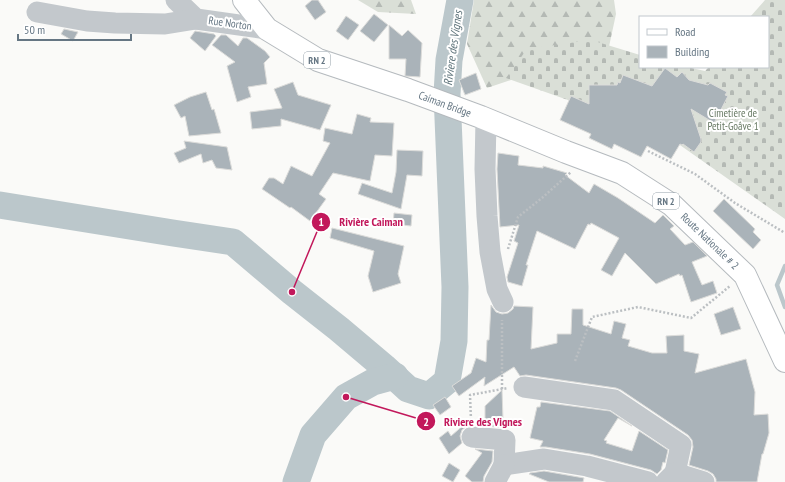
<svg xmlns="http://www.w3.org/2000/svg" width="785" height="482" font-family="'PT Sans Narrow',sans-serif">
  <defs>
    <pattern id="forest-firs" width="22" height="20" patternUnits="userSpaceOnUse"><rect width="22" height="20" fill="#dadfd7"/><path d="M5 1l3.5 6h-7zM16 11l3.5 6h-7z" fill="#b4b9b4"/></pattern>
    <pattern id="cemetery-stones" width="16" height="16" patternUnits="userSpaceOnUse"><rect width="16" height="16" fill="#dadfd7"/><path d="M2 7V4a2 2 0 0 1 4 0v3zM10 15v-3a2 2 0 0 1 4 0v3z" fill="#b4b9b4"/></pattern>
  </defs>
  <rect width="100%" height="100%" fill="#fafaf8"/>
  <!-- forest -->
  <g fill="url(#forest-firs)">
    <polygon points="358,0 411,0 416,14 378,12"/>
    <polygon points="474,0 614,0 616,14 607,56 532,73 487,88 467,44"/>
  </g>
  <!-- cemetery -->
  <polygon fill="url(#cemetery-stones)" points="765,0 785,0 785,219 677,143 596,110 506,78 527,49 591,40 640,55 640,67 687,67 705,71 709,67 768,67 768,17 750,17"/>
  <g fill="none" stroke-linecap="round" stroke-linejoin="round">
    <!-- stream -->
    <polyline stroke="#bbc7cb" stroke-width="4.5" points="785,266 777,285 785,307"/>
    <!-- river -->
    <g stroke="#bbc7cb" stroke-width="27">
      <polyline points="0,205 173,233 233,242 292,292 339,329 384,367 408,389 429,396 447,381 454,341 455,287 447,94 449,60 460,0"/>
      <polyline points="296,482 313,435 346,397 373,382 395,376"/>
    </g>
  </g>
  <!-- building -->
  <g fill="#aab3b9" stroke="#dcdcda">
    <polygon points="312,0 318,0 326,12 315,20 305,6"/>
    <polygon points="374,14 388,25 374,42 360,31"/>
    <polygon points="346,16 359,25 348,40 336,31"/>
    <polygon points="389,25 402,36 408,30 422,43 420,77 405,76 406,59 389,59"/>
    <polygon points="64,29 78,32 73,41 61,34"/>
    <polygon points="195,31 214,34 216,36 205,51 190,38"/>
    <polygon points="221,35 226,35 238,46 243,38 247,38 265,51 270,57 264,63 267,84 248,87 251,97 237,102 227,66 235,62 212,45"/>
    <polygon points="665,68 677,77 682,72 689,80 708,85 710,83 727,92 725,95 728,96 714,123 691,109 701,139 701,142 694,152 683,144 682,145 680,144 671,159 647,146 641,157 614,144 612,149 589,138 591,134 560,120 571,96 589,104 589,85 617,85 618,82 620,83 623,75 652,86"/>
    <polygon points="476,73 481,89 465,95 459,80"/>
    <polygon points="293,82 298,95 331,105 320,130 281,119 281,126 252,129 250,112 282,108 274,89"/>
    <polygon points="206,92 212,110 214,109 221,133 189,136 185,116 181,118 174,105 190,97"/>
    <polygon points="357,114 371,118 370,122 394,123 392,156 375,155 370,181 333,173 319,194 326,199 310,221 291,207 290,208 262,189 269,178 274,178 283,184 291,166 312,176 330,143 323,141 325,128 352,134"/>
    <polygon points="184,141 227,147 232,170 216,168 212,160 203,163 201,154 179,163 174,153 186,148"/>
    <polygon points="397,150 423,151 422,176 407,175 401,209 358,194 362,183 392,193 396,172"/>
    <polygon points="498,153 519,156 518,165 543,168 543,166 567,173 565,175 589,193 594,184 618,198 655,223 663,215 674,226 670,229 685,245 693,242 707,256 692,262 702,285 713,281 717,293 691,302 682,275 680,276 679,274 656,284 625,253 612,276 601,270 619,238 591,223 590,225 588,224 575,249 537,231 526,265 528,265 522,286 508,282 507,277 518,243 514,241 519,225 500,227 497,169"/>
    <polygon points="724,199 755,229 753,232 761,240 753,249 713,211"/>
    <polygon points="394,213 412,215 411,226 393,224"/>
    <polygon points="332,228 404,246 398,274 401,283 373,292 368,276 374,251 330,238"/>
    <polygon points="491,305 496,312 502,314 508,313 513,309 514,306 533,307 531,349 557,343 557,334 571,334 572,309 583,309 583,325 611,334 614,321 626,324 622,338 630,340 628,346 652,353 667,353 666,336 684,335 684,351 699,354 695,373 746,359 755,392 754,415 768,414 769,433 763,454 762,454 757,482 716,482 716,479 713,474 708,471 689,465 693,447 692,440 688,435 621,390 616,388 526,375 520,376 514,367 484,386 485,377 459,396 452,386 471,373 476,358 486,362 487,340 489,340"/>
    <polygon points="733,307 741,329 721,335 714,314"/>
    <polygon points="502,390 503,420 504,420 505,428 485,426 485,406"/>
    <polygon points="445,397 451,407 440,415 433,405"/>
    <polygon points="541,402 610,411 632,426 618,418 604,440 607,441 606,443 632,451 639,431 668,450 665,463 663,462 661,470 657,474 651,470 590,454 546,447 540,447 543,441 530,438 537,407 540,407"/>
    <polygon points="466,423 469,426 467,426 462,430 460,436 462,443 449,454 439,438 448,431 451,436"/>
    <polygon points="475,449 493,451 492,462 484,476 483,482 472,482 465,476 482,453"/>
    <polygon points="449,463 460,470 453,482 442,476"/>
    <polygon points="544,471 584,478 583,482 549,482 529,474 530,473"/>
  </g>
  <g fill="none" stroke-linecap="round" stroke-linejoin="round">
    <!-- major casing -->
    <g stroke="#b5babe" stroke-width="24">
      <polyline id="major" points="244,0 267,29 318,60 408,90 481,117 566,152 622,173 672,205 745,275 785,361"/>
    </g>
    <!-- path -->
    <g stroke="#bbbfc2" stroke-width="2.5" stroke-dasharray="2 2" stroke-linecap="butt">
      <polyline points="648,151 695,174 735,203 785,233"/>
      <polyline points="508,249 518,217 542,198 571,172"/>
      <polyline points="575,361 592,317 638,307 691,318 730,286"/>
      <polyline points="502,389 502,320"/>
      <polyline points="471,420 470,395 508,388"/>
    </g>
    <!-- minor -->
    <g stroke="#c3c8cc" stroke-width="21">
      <polyline points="176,0 196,19 267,29"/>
      <polyline points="37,12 87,21 115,23 165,24 196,19"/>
      <polyline points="486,119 485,169 487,216 490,252 497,289 503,302"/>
      <polyline points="524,387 614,400 681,445 675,473"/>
      <polyline points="472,437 505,440 504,465 544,459 587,466 648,482"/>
      <polyline points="495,482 504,465"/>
      <polyline points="666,482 675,473 704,482"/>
    </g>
    <!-- major -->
    <use href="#major" stroke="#fff" stroke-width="22"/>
  </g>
  <g text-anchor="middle" stroke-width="4" stroke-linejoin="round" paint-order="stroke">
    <!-- shield labels -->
    <g fill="#fff" stroke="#939fa8" stroke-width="1">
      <rect x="304" y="52" width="26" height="16" rx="3"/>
      <rect x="653" y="193" width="26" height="16" rx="3"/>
    </g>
    <g font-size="10" font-weight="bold" fill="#657683">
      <text x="317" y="64">RN 2</text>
      <text x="666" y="205">RN 2</text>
    </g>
    <!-- street labels -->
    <g font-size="11" fill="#657683" stroke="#fff">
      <text transform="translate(230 23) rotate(8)" y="4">Rue Norton</text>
      <text transform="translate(445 104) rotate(20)" y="4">Caiman Bridge</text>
      <text transform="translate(710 241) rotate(44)" y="4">Route Nationale # 2</text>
    </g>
    <!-- park labels -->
    <g font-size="11" fill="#687a64" stroke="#fff">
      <text x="733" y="117">Cimetière de<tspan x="733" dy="13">Petit-Goâve 1</tspan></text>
    </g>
    <!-- water labels -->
    <g font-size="12" font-style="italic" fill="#60757c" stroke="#fff">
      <text transform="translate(453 48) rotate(-82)" y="4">Riviere des Vignes</text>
    </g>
  </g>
  <!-- callouts -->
  <path fill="none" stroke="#c2185b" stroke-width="1.5" d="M292 292L321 222M346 397L426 421"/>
  <g fill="#c2185b" stroke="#fff" stroke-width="1.5">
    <circle cx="292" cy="292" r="4"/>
    <circle cx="346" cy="397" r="4"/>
    <circle cx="321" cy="222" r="10"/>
    <circle cx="426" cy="421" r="10"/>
  </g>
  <g font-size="12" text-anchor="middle" font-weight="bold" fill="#fff">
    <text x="321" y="226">1</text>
    <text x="426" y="426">2</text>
  </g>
  <g font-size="12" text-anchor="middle" font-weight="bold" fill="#c2185b" stroke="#fff" stroke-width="4" stroke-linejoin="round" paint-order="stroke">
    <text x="371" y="226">Rivière Caiman</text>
    <text x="483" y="426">Riviere des Vignes</text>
  </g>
  <!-- legend -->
  <rect x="639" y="16" width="130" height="52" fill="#ffffff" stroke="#c1c8cd"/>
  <rect x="647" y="29" width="20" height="6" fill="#ffffff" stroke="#c1c8cd"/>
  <text x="675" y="36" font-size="12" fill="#657683">Road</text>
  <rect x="647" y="46" width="20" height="12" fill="#aab3b9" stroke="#c1c8cd"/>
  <text x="675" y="56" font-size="12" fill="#657683">Building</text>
  <!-- scale -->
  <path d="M18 34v6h113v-6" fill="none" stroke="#657683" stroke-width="2"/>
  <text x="24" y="34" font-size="12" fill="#657683" stroke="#ffffff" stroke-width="3" paint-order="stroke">50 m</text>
</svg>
